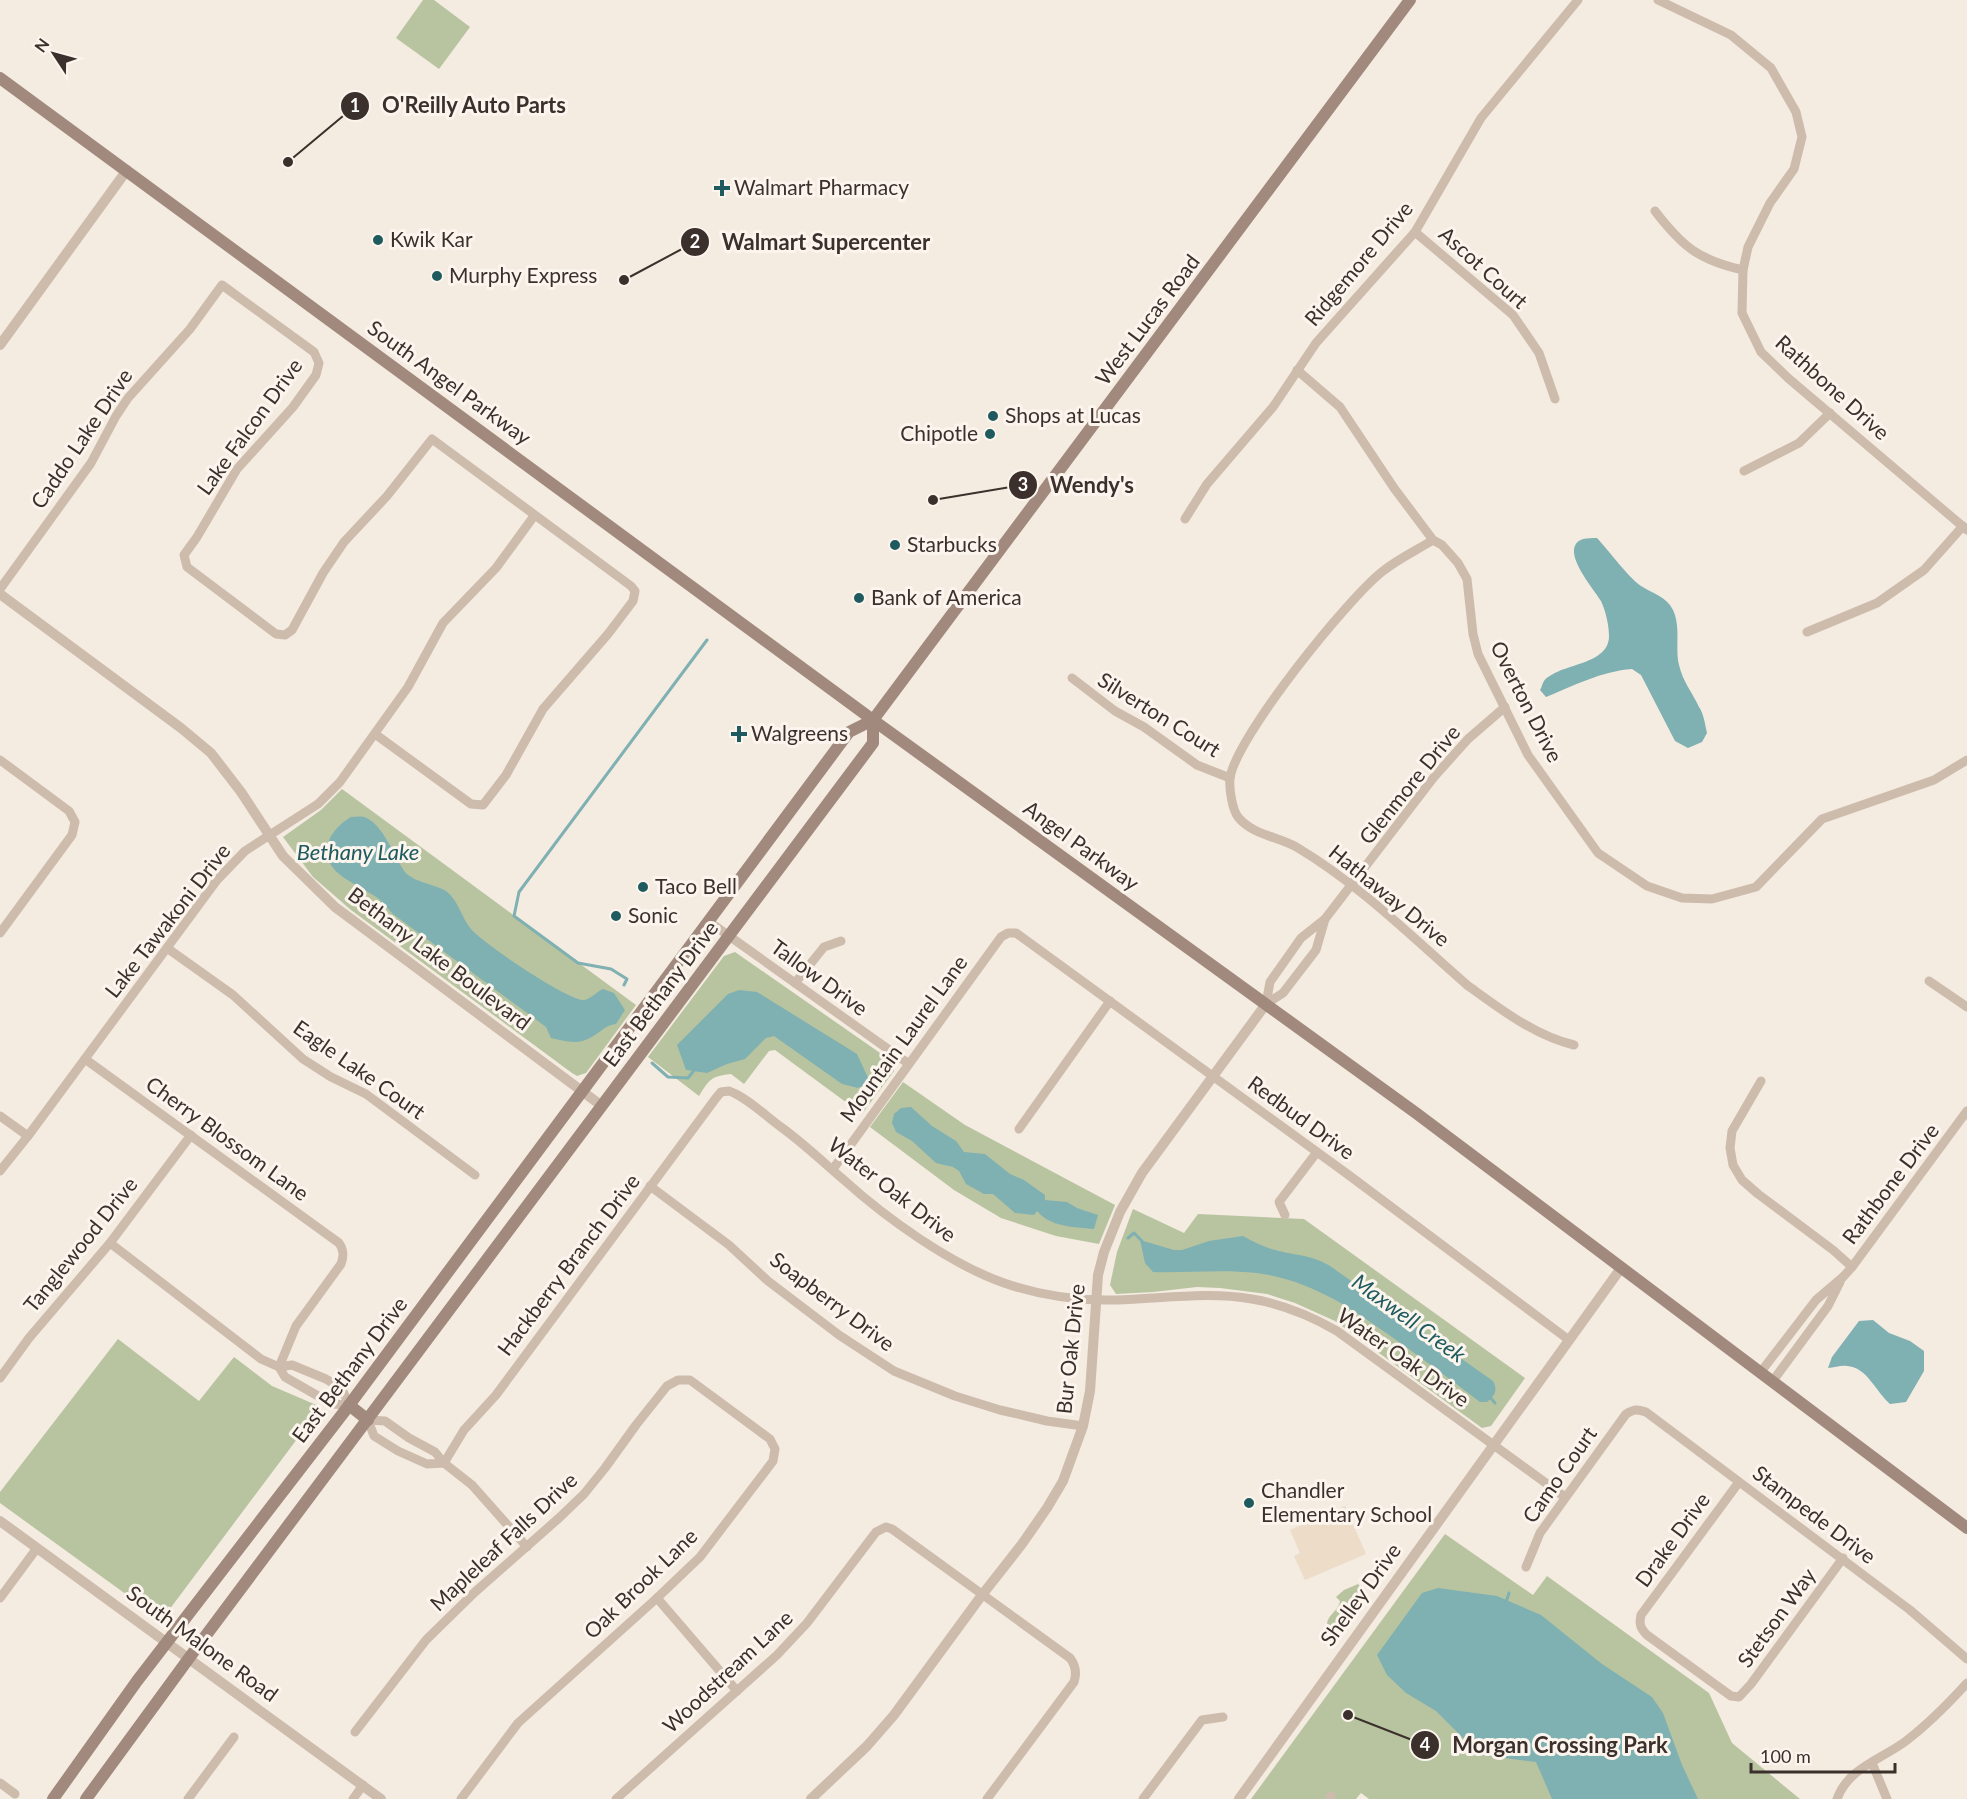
<svg xmlns="http://www.w3.org/2000/svg" width="1967" height="1799" font-family="Lato,sans-serif">
  <rect width="100%" height="100%" fill="#f4ebe1"/>
  <!-- green -->
  <g fill="#b8c4a0">
    <polygon points="423,0 434,0 470,27 439,69 396,38"/>
    <polygon points="342,789 636,1005 586,1073 577,1076 572,1073 351,910 313,877 283,837 321,810"/>
    <path d="M735 952 893 1062 894 1071 862 1114 775 1050 769 1051 744 1084 731 1074C711 1076 709 1080 699 1096L648 1057 724 956Z"/>
    <polygon points="903,1082 965,1125 1115,1205 1099,1244 1056,1236 1001,1218 954,1190 870,1127"/>
    <polygon points="1133,1209 1184,1233 1198,1214 1304,1219 1525,1378 1491,1426 1482,1428 1335,1321 1295,1303 1267,1294 1220,1288 1197,1287 1153,1292 1116,1294 1110,1285 1117,1252"/>
    <polygon points="118,1339 199,1401 234,1357 272,1386 321,1407 169,1610 145,1608 0,1503 0,1492"/>
    <polygon points="1445,1534 1533,1595 1547,1576 1709,1693 1732,1743 1800,1799 1369,1799 1361,1793 1356,1799 1251,1799"/>
    <path d="M1358 1584 1365 1592 1351 1608 1339 1628 1331 1630 1327 1627C1326 1614 1338 1613 1340 1601L1336 1597 1344 1590Z"/>
  </g>
  <!-- plaza -->
  <polygon fill="#ecdcc8" points="1345,1506 1366,1554 1305,1580 1294,1556 1300,1553 1290,1530"/>
  <!-- water -->
  <g fill="#7fb0b2">
    <path d="M1597 538C1610 552 1627 576 1641 586 1652 593 1667 597 1673 610 1681 627 1675 648 1679 665 1683 682 1692 692 1699 707 1704 714 1705 725 1707 733L1702 742 1688 748 1675 741 1641 675 1632 669C1602 671 1573 686 1546 697L1540 690C1542 687 1542 684 1544 681 1559 663 1608 666 1609 637 1609 625 1606 612 1601 601 1595 590 1557 548 1583 539 1587 538 1593 538 1597 538Z"/>
    <path d="M351 817C355 817 360 816 364 817 383 823 394 857 405 872 413 882 434 884 446 891 459 901 461 917 471 929 484 944 564 998 583 1000 590 1000 596 992 603 989L614 993 625 1010 616 1024C605 1025 600 1033 590 1038 578 1045 563 1041 551 1038L546 1027 393 914C387 908 381 899 373 895 361 887 348 882 338 873 316 854 330 829 351 817Z"/>
    <polygon points="739,990 757,992 857,1054 870,1082 858,1088 842,1084 774,1036 766,1038 745,1059 727,1064 707,1073 686,1070 677,1045 728,994"/>
    <path d="M911 1107 932 1126 956 1141 964 1152 985 1154 1010 1174 1024 1180 1045 1195V1200L1067 1202 1077 1208 1098 1215 1094 1229C1074 1227 1050 1227 1037 1211L1034 1215 1015 1213 993 1194H984L966 1184 959 1171 953 1167 936 1163 912 1141 896 1132 892 1123 894 1114 901 1108Z"/>
    <path d="M1243 1236C1255 1243 1266 1248 1279 1251 1299 1256 1312 1255 1330 1266L1493 1381C1498 1390 1495 1396 1487 1402H1480C1451 1380 1422 1358 1392 1337 1350 1307 1310 1280 1257 1273 1222 1269 1188 1273 1153 1272L1145 1263 1140 1240 1174 1250H1182L1209 1241Z"/>
    <path d="M1873 1320 1889 1333 1910 1341 1924 1351V1371L1906 1402 1890 1404C1876 1392 1867 1367 1847 1366 1841 1365 1834 1368 1828 1368L1832 1357 1859 1321Z"/>
    <polygon points="1438,1588 1497,1596 1541,1615 1602,1664 1652,1697 1663,1713 1682,1765 1698,1799 1552,1799 1536,1762 1480,1755 1436,1711 1406,1693 1387,1675 1377,1655 1422,1593"/>
  </g>
  <g fill="none" stroke-linecap="round" stroke-linejoin="round">
    <!-- stream -->
    <g stroke="#7fb0b2" stroke-width="3">
      <polyline points="624,985 627,979 611,969 578,963 514,916 519,892 707,640"/>
      <polyline points="652,1063 668,1077 688,1078 695,1069"/>
      <polyline points="863,1082 872,1090"/>
      <polyline points="1128,1238 1134,1233 1142,1241"/>
      <polyline points="1489,1396 1495,1403"/>
      <polyline points="1506,1602 1509,1593"/>
    </g>
    <!-- minor -->
    <g stroke="#cdbbac" stroke-width="9">
      <polyline points="1658,0 1731,35 1771,68 1796,112 1802,137 1794,169 1770,203 1748,247 1743,270 1742,313 1761,352 1788,378 1967,530"/>
      <path d="M1655 211C1682 246 1698 260 1743 270"/>
      <polyline points="1415,232 1513,315 1539,353 1555,399"/>
      <polyline points="1297,370 1340,407 1394,488 1433,540 1442,545 1458,563 1467,579 1473,634 1478,654 1528,755 1598,853 1647,886 1682,898 1712,899 1756,887 1822,819 1934,780 1967,760"/>
      <polyline points="1744,471 1799,443 1830,413"/>
      <polyline points="1185,519 1207,484 1273,407 1316,343 1415,232 1481,118 1578,0"/>
      <path d="M1433 540C1417 550 1398 559 1383 571 1348 598 1236 737 1230 778 1229 788 1232 809 1238 817 1252 835 1280 837 1298 848 1360 885 1413 938 1467 985 1499 1008 1535 1036 1574 1045"/>
      <polyline points="0,589 91,463 116,416 128,398 190,329 222,285 314,352 319,363 316,375 293,407 237,469 197,537 184,555 187,567 276,634 285,635 292,630 323,573 344,542 387,496 432,439 631,586 635,591 633,601 608,634 543,709 506,775 483,805 471,804 375,734"/>
      <polyline points="1807,632 1877,603 1924,570 1963,526"/>
      <polyline points="1072,678 1115,711 1144,727 1197,765 1230,778"/>
      <polyline points="0,760 69,811 75,822 72,835 0,933"/>
      <polyline points="1325,919 1434,777 1468,739 1505,707"/>
      <polygon points="1325,919 1316,950 1283,993 1266,1004 1270,982 1301,938"/>
      <polyline points="708,921 909,1064"/>
      <polyline points="167,948 233,995 303,1059 331,1077 366,1094 475,1175"/>
      <polyline points="1929,981 1967,1007"/>
      <polyline points="795,983 824,947 841,941"/>
      <path d="M85 1059 339 1243C344 1250 344 1256 341 1264L296 1326 279 1367"/>
      <polyline points="1761,1081 1732,1131 1730,1148 1733,1165 1742,1180 1758,1194 1833,1250 1852,1267"/>
      <polyline points="0,1116 28,1136"/>
      <polyline points="1019,1129 1110,1001"/>
      <polyline points="833,1169 1001,937 1008,933 1016,933 1350,1176 1569,1340"/>
      <polyline points="0,1171 28,1136 217,880 245,851 318,804 340,782 408,687 443,623 496,568 534,516"/>
      <polyline points="650,1186 729,1245 768,1281 839,1335 894,1371 955,1396 1000,1410 1047,1421 1083,1426"/>
      <polyline points="1285,1215 1279,1202 1317,1152"/>
      <polyline points="110,1243 261,1359 279,1367 285,1377 332,1404 349,1405 342,1389 326,1379 292,1365 279,1367"/>
      <polyline points="1760,1373 1816,1300 1843,1277 1852,1267 1967,1111"/>
      <polyline points="0,1378 29,1338 110,1243 191,1135"/>
      <polyline points="1772,1382 1828,1306 1840,1282"/>
      <path d="M444 1463 464 1430 496 1395 716 1098 721 1092 729 1091C745 1096 767 1117 781 1127 803 1143 823 1162 844 1180 886 1218 950 1264 1004 1283 1039 1295 1079 1301 1116 1300 1161 1299 1207 1291 1252 1299 1282 1304 1311 1316 1337 1331L1565 1497"/>
      <polyline points="444,1463 427,1464 398,1451 374,1436 368,1420 385,1421 409,1438 435,1452 444,1463 472,1485 527,1547"/>
      <path d="M1739 1482 1641 1615C1639 1624 1640 1628 1647 1635L1731 1696 1739 1697 1751 1684 1843 1558"/>
      <path d="M1526 1567 1540 1533 1626 1414C1634 1409 1637 1409 1646 1412L1910 1610 1967 1659"/>
      <polyline points="0,1598 37,1548"/>
      <polyline points="657,1598 737,1691"/>
      <polyline points="355,1732 426,1640 475,1592 559,1518 584,1494 605,1468 636,1425 667,1386 678,1380 690,1380 770,1439 775,1449 773,1461 700,1557 657,1598 518,1723 461,1799"/>
      <polyline points="1872,1763 1887,1799"/>
      <polyline points="0,1783 15,1794"/>
      <polyline points="188,1799 234,1737"/>
      <polyline points="353,1799 363,1785"/>
      <path d="M616 1799 777 1655 807 1623 876 1532 886 1527 892 1529 1070 1658C1076 1666 1077 1673 1074 1682L987 1799"/>
      <polyline points="1143,1799 1202,1720 1223,1717"/>
      <polyline points="1330,1799 1331,1796"/>
      <path d="M1837 1799C1848 1768 1882 1759 1906 1741 1928 1724 1948 1704 1967 1683"/>
    </g>
    <!-- tertiary -->
    <g stroke="#cdbbac" stroke-width="10">
      <polyline points="0,345 127,170"/>
      <polyline points="0,594 181,728 211,753 241,792 283,856 335,907 602,1106"/>
      <polyline points="0,1521 381,1799"/>
      <polyline points="811,1799 867,1746 894,1715 982,1595 1022,1544 1047,1508 1063,1481 1083,1426 1090,1391 1098,1275 1104,1252 1120,1212 1142,1173 1266,1004"/>
      <polyline points="1239,1799 1621,1268"/>
    </g>
    <!-- secondary -->
    <g stroke="#a18a7d" stroke-width="12">
      <polyline points="0,78 873,720 1416,1113 1967,1528"/>
      <polyline points="349,1405 368,1420"/>
      <polyline points="53,1799 137,1681 344,1412 849,732 873,720 1410,0"/>
      <polyline points="86,1799 192,1654 873,743 873,720"/>
    </g>
  </g>
  <!-- markers -->
  <g fill="#1f5a5e" stroke="#fbf5ee" stroke-width="2">
    <path d="M719 179h6v6h6v6h-6v6h-6v-6h-6v-6h6z"/>
    <circle cx="378" cy="240" r="6"/>
    <circle cx="437" cy="276" r="6"/>
    <circle cx="993" cy="416" r="6"/>
    <circle cx="990" cy="434" r="6"/>
    <circle cx="895" cy="545" r="6"/>
    <circle cx="859" cy="598" r="6"/>
    <path d="M736 725h6v6h6v6h-6v6h-6v-6h-6v-6h6z"/>
    <circle cx="643" cy="887" r="6"/>
    <circle cx="616" cy="916" r="6"/>
    <circle cx="1249" cy="1503" r="6"/>
  </g>
  <g text-anchor="middle" stroke-width="6" stroke-linejoin="round" paint-order="stroke">
    <!-- poi labels -->
    <g font-size="21" fill="#3b302b" stroke="#fbf5ee" text-anchor="start">
      <text x="734" y="195">Walmart Pharmacy</text>
      <text x="390" y="247">Kwik Kar</text>
      <text x="449" y="283">Murphy Express</text>
      <text x="1005" y="423">Shops at Lucas</text>
      <text x="978" y="441" text-anchor="end">Chipotle</text>
      <text x="907" y="552">Starbucks</text>
      <text x="871" y="605">Bank of America</text>
      <text x="751" y="741">Walgreens</text>
      <text x="655" y="894">Taco Bell</text>
      <text x="628" y="923">Sonic</text>
      <text x="1261" y="1498">Chandler<tspan x="1261" dy="24">Elementary School</tspan></text>
    </g>
    <!-- street labels -->
    <g font-size="21" fill="#3b302b" stroke="#fbf5ee">
      <text transform="translate(1359 264) rotate(-50)" y="7">Ridgemore Drive</text>
      <text transform="translate(1483 268) rotate(42)" y="7">Ascot Court</text>
      <text transform="translate(1148 320) rotate(-53)" y="7">West Lucas Road</text>
      <text transform="translate(449 383) rotate(36)" y="7">South Angel Parkway</text>
      <text transform="translate(1832 388) rotate(42)" y="7">Rathbone Drive</text>
      <text transform="translate(250 427) rotate(-54)" y="7">Lake Falcon Drive</text>
      <text transform="translate(82 439) rotate(-56)" y="7">Caddo Lake Drive</text>
      <text transform="translate(1526 702) rotate(63)" y="7">Overton Drive</text>
      <text transform="translate(1159 715) rotate(32)" y="7">Silverton Court</text>
      <text transform="translate(1410 785) rotate(-51)" y="7">Glenmore Drive</text>
      <text transform="translate(1081 846) rotate(36)" y="7">Angel Parkway</text>
      <text transform="translate(1389 896) rotate(39)" y="7">Hathaway Drive</text>
      <text transform="translate(168 921) rotate(-52)" y="7">Lake Tawakoni Drive</text>
      <text transform="translate(439 959) rotate(37)" y="7">Bethany Lake Boulevard</text>
      <text transform="translate(819 978) rotate(36)" y="7">Tallow Drive</text>
      <text transform="translate(661 994) rotate(-53)" y="7">East Bethany Drive</text>
      <text transform="translate(904 1039) rotate(-54)" y="7">Mountain Laurel Lane</text>
      <text transform="translate(359 1070) rotate(35)" y="7">Eagle Lake Court</text>
      <text transform="translate(1301 1118) rotate(36)" y="7">Redbud Drive</text>
      <text transform="translate(227 1139) rotate(36)" y="7">Cherry Blossom Lane</text>
      <text transform="translate(1891 1184) rotate(-53)" y="7">Rathbone Drive</text>
      <text transform="translate(892 1190) rotate(38)" y="7">Water Oak Drive</text>
      <text transform="translate(81 1245) rotate(-51)" y="7">Tanglewood Drive</text>
      <text transform="translate(569 1265) rotate(-53)" y="7">Hackberry Branch Drive</text>
      <text transform="translate(832 1302) rotate(37)" y="7">Soapberry Drive</text>
      <text transform="translate(1071 1349) rotate(-84)" y="7">Bur Oak Drive</text>
      <text transform="translate(1403 1358) rotate(35)" y="7">Water Oak Drive</text>
      <text transform="translate(350 1370) rotate(-53)" y="7">East Bethany Drive</text>
      <text transform="translate(1560 1475) rotate(-55)" y="7">Camo Court</text>
      <text transform="translate(1814 1515) rotate(37)" y="7">Stampede Drive</text>
      <text transform="translate(1673 1540) rotate(-54)" y="7">Drake Drive</text>
      <text transform="translate(504 1542) rotate(-43)" y="7">Mapleleaf Falls Drive</text>
      <text transform="translate(641 1584) rotate(-44)" y="7">Oak Brook Lane</text>
      <text transform="translate(1361 1595) rotate(-54)" y="7">Shelley Drive</text>
      <text transform="translate(1777 1618) rotate(-54)" y="7">Stetson Way</text>
      <text transform="translate(202 1644) rotate(36)" y="7">South Malone Road</text>
      <text transform="translate(728 1672) rotate(-43)" y="7">Woodstream Lane</text>
    </g>
    <!-- water labels -->
    <g font-size="22" font-style="italic" fill="#1f5a5e" stroke="#fbf5ee">
      <text x="358" y="860">Bethany Lake</text>
      <text transform="translate(1409 1318) rotate(36)" y="8">Maxwell Creek</text>
    </g>
  </g>
  <!-- callouts -->
  <path fill="none" stroke="#3b302b" stroke-width="2" d="M288 162L355 106M624 280L695 242M933 500L1023 485M1348 1715L1425 1745"/>
  <g fill="#3b302b" stroke="#fbf5ee" stroke-width="2">
    <circle cx="288" cy="162" r="6"/>
    <circle cx="624" cy="280" r="6"/>
    <circle cx="933" cy="500" r="6"/>
    <circle cx="1348" cy="1715" r="6"/>
    <circle cx="355" cy="106" r="15"/>
    <circle cx="695" cy="242" r="15"/>
    <circle cx="1023" cy="485" r="15"/>
    <circle cx="1425" cy="1745" r="15"/>
  </g>
  <g font-size="18" text-anchor="middle" font-weight="bold" fill="#fff">
    <text x="355" y="112">1</text>
    <text x="695" y="248">2</text>
    <text x="1023" y="491">3</text>
    <text x="1425" y="1751">4</text>
  </g>
  <g font-size="22" text-anchor="middle" font-weight="bold" fill="#3b302b" stroke="#fbf5ee" stroke-width="6" stroke-linejoin="round" paint-order="stroke">
    <text x="474" y="113">O'Reilly Auto Parts</text>
    <text x="826" y="250">Walmart Supercenter</text>
    <text x="1092" y="493">Wendy's</text>
    <text x="1560" y="1753">Morgan Crossing Park</text>
  </g>
  <!-- north arrow -->
  <g transform="translate(54 54) rotate(306)" stroke="#fbf5ee" stroke-width="4.5" paint-order="stroke">
  <path d="M0-4.5L10 22L0 15L-10 22Z" fill="#3b302b"/>
  <text y="-9" font-size="16" font-weight="bold" text-anchor="middle" fill="#3b302b">N</text>
  </g>
  <!-- scale -->
  <path d="M1751 1763v9h144v-9" fill="none" stroke="#3b302b" stroke-width="3"/>
  <text x="1760" y="1763" font-size="18" fill="#3b302b" stroke="#fbf5ee" stroke-width="4.5" paint-order="stroke">100 m</text>
</svg>
